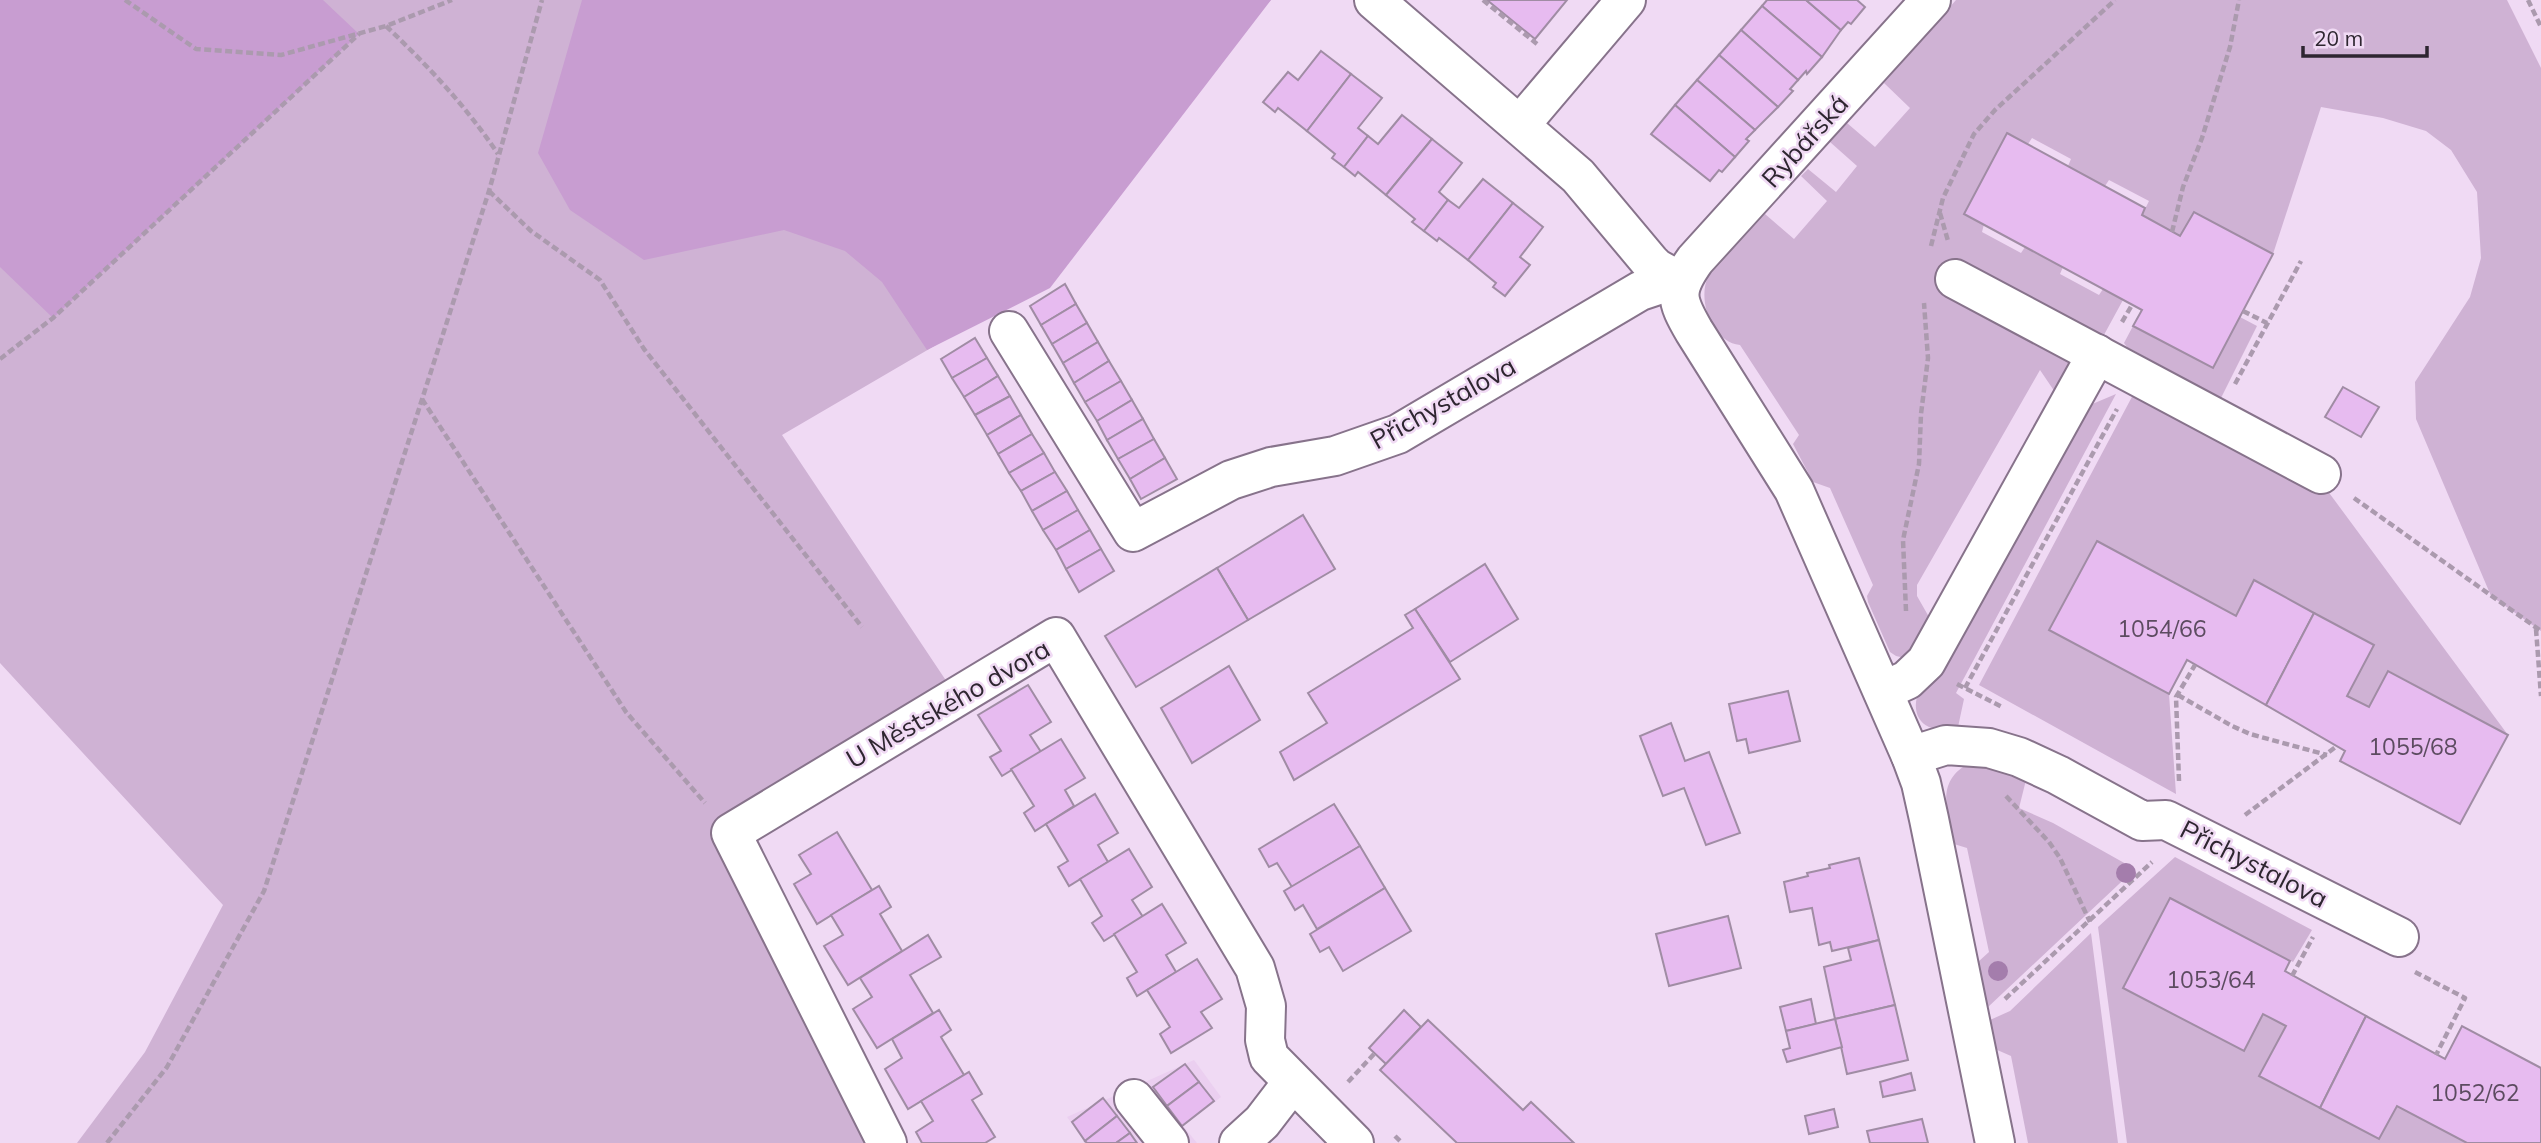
<svg xmlns="http://www.w3.org/2000/svg" width="2541" height="1143" font-family="Mulish,sans-serif">
  <rect width="100%" height="100%" fill="#f0daf4"/>
  <!-- built -->
  <polygon fill="#ebcff0" points="1194,1060 1221,1097 1183,1126 1197,1143 1087,1143 1067,1117"/>
  <!-- green -->
  <g fill="#cfb2d4">
    <polygon points="0,0 1271,0 936,345 782,435 957,697 731,833 887,1143 77,1143 145,1052 223,905 0,663"/>
    <path d="M1956 0H2507L2541 68V631L2491 596 2416 419 2415 382 2470 297 2481 258 2477 192 2451 150 2426 131 2383 118 2321 107 2273 254 2194 212 2180 236 2142 215 2149 201 2109 180 2105 186 2068 166 2071 159 2032 138 2028 144 2007 133 1982 232 2021 253 2025 247 2063 267 2060 274 2099 295 2103 289 2123 300 2099 344 2059 398 2040 370 1917 585V596L1933 624 1905 658 1896 656 1890 652 1868 602 1867 596 1873 585 1830 488 1813 482 1793 444 1799 435 1740 345C1712 342 1697 300 1708 277L1765 214 1794 239 1827 201 1801 176 1808 169 1836 192 1857 166 1830 142 1847 123 1875 147 1910 108 1884 83Z"/>
    <polygon points="2240,317 2257,326 2221,398 2127,347 2124,343 2133,326 2213,368"/>
    <polygon points="2134,393 2327,490 2508,735 2389,671 2369,707 2347,696 2374,645 2254,580 2236,616 2097,541 2049,630 2169,694 2176,794 1979,685"/>
    <path d="M2116 394 1956 693 1964 699 1958 727C1949 727 1937 730 1929 727 1915 721 1913 704 1919 692L2090 405Z"/>
    <path d="M1970 763 2027 776 2019 808 2053 823 2135 869 1987 1008 1978 962 1989 952 1967 848 1954 844C1948 812 1934 781 1970 763Z"/>
    <polygon points="2175,857 2312,930 2293,962 2170,898 2244,1050 2263,1014 2286,1026 2260,1077 2379,1139 2397,1106 2467,1143 2127,1143 2098,927"/>
    <polygon points="2091,933 2118,1143 2028,1143 2011,1056 1995,1049 1990,1020 2010,1011"/>
  </g>
  <!-- forest -->
  <g fill="#c89dd1">
    <polygon points="0,0 323,0 359,34 53,318 0,267"/>
    <polygon points="582,0 1271,0 1050,288 927,350 882,282 845,251 784,230 644,260 570,210 538,153"/>
  </g>
  <!-- building -->
  <g fill="#e7bbf0" stroke="#a08ca4" stroke-width="2">
    <polygon points="1487,0 1567,0 1535,39"/>
    <polygon points="1767,0 1806,0 1841,30 1822,57 1762,6"/>
    <polygon points="1806,0 1857,0 1865,7 1851,24 1848,22 1841,30"/>
    <polygon points="1762,6 1822,57 1807,74 1806,71 1798,80 1741,30"/>
    <polygon points="1741,30 1798,80 1790,89 1793,91 1778,107 1719,55"/>
    <polygon points="1321,51 1351,74 1307,131 1278,108 1275,112 1263,102 1288,72 1298,80"/>
    <polygon points="1719,55 1778,107 1755,130 1697,80"/>
    <polygon points="1351,74 1382,98 1358,128 1368,136 1344,167 1332,158 1335,154 1307,131"/>
    <polygon points="1697,80 1755,130 1746,139 1749,141 1735,157 1675,105"/>
    <polygon points="1675,105 1735,157 1722,172 1719,170 1710,181 1651,134"/>
    <polygon points="1402,115 1432,139 1386,195 1358,172 1355,176 1344,167 1368,136 1378,144"/>
    <polygon points="2007,133 2145,208 2142,215 2180,236 2194,212 2273,254 2213,368 2133,326 2142,310 1964,214"/>
    <polygon points="1432,139 1462,163 1439,192 1448,200 1424,231 1412,222 1415,219 1386,195"/>
    <polygon points="1483,179 1513,203 1468,260 1439,238 1437,241 1424,231 1448,200 1459,208"/>
    <polygon points="1513,203 1543,227 1520,257 1530,265 1505,296 1493,287 1496,283 1468,260"/>
    <polygon points="1065,284 1076,304 1041,325 1030,306"/>
    <polygon points="1076,304 1087,323 1052,344 1041,325"/>
    <polygon points="1087,323 1098,342 1063,363 1052,344"/>
    <polygon points="975,338 987,358 952,378 941,359"/>
    <polygon points="1098,342 1109,361 1074,383 1063,363"/>
    <polygon points="987,358 998,376 964,397 952,378"/>
    <polygon points="1109,361 1121,381 1085,402 1074,383"/>
    <polygon points="998,376 1010,396 975,415 964,397"/>
    <polygon points="1121,381 1132,400 1097,421 1085,402"/>
    <polygon points="2343,387 2379,407 2361,437 2325,417"/>
    <polygon points="1010,396 1021,415 987,435 975,415"/>
    <polygon points="1132,400 1143,419 1107,440 1097,421"/>
    <polygon points="1021,415 1032,434 998,454 987,435"/>
    <polygon points="1143,419 1154,439 1118,459 1107,440"/>
    <polygon points="1032,434 1044,453 1009,473 998,454"/>
    <polygon points="1154,439 1165,458 1130,479 1118,459"/>
    <polygon points="1044,453 1055,472 1021,491 1009,473"/>
    <polygon points="1165,458 1177,479 1141,499 1130,479"/>
    <polygon points="1055,472 1067,491 1032,511 1021,491"/>
    <polygon points="1067,491 1078,510 1043,530 1032,511"/>
    <polygon points="1078,510 1090,530 1056,550 1043,530"/>
    <polygon points="1303,515 1335,569 1248,620 1217,568"/>
    <polygon points="1090,530 1101,549 1066,569 1056,550"/>
    <polygon points="2097,541 2236,616 2254,580 2314,613 2266,705 2187,660 2169,694 2049,630"/>
    <polygon points="1101,549 1114,571 1079,592 1066,569"/>
    <polygon points="1485,564 1518,619 1450,662 1415,609"/>
    <polygon points="1217,568 1248,620 1136,687 1105,636"/>
    <polygon points="1415,609 1460,679 1294,780 1280,752 1327,723 1308,693 1413,628 1405,615"/>
    <polygon points="2314,613 2374,645 2347,696 2369,707 2388,671 2508,735 2460,824 2340,761 2345,751 2266,705"/>
    <polygon points="1229,666 1260,720 1192,763 1161,708"/>
    <polygon points="1028,685 1051,722 1030,735 1041,752 1002,776 990,757 1001,751 978,715"/>
    <polygon points="1788,691 1800,741 1749,753 1746,739 1737,741 1729,704"/>
    <polygon points="1671,723 1685,761 1709,752 1740,833 1706,845 1684,788 1663,796 1640,736"/>
    <polygon points="1061,739 1085,778 1065,790 1074,806 1035,831 1024,813 1034,806 1011,769"/>
    <polygon points="1095,794 1118,833 1098,845 1108,862 1069,886 1058,867 1068,861 1046,824"/>
    <polygon points="1334,804 1360,846 1292,887 1277,863 1269,867 1259,849"/>
    <polygon points="837,832 872,890 817,924 794,884 811,874 799,855"/>
    <polygon points="1360,846 1385,888 1317,929 1303,905 1295,910 1284,891"/>
    <polygon points="1129,849 1152,887 1132,900 1143,917 1104,941 1092,923 1102,916 1080,879"/>
    <polygon points="1859,858 1879,940 1832,951 1830,942 1819,945 1812,908 1790,912 1784,882 1808,876 1807,873 1830,868 1829,865"/>
    <polygon points="879,886 891,907 880,914 902,951 848,985 824,946 843,935 831,915"/>
    <polygon points="1385,888 1411,931 1343,971 1329,947 1320,952 1310,934"/>
    <polygon points="2170,898 2290,961 2285,971 2366,1016 2320,1108 2259,1076 2286,1026 2263,1014 2244,1051 2123,988"/>
    <polygon points="1162,904 1186,943 1166,955 1176,972 1137,996 1127,978 1137,972 1114,934"/>
    <polygon points="1728,916 1741,968 1669,986 1656,934"/>
    <polygon points="928,935 941,957 910,975 933,1013 877,1048 853,1009 872,997 860,978"/>
    <polygon points="1879,940 1895,1005 1835,1019 1824,967 1851,960 1848,948"/>
    <polygon points="1197,959 1222,999 1201,1012 1212,1028 1171,1053 1160,1034 1170,1027 1147,990"/>
    <polygon points="1811,999 1816,1024 1786,1031 1780,1007"/>
    <polygon points="1895,1005 1908,1060 1847,1074 1835,1019"/>
    <polygon points="939,1010 951,1030 941,1037 964,1075 908,1109 885,1069 902,1058 892,1039"/>
    <polygon points="1404,1010 1421,1027 1386,1064 1369,1048"/>
    <polygon points="2366,1016 2445,1059 2462,1026 2541,1068 2541,1143 2467,1143 2397,1106 2379,1139 2320,1108"/>
    <polygon points="1835,1019 1842,1047 1787,1062 1783,1050 1790,1048 1786,1031"/>
    <polygon points="1428,1020 1523,1110 1531,1102 1574,1143 1457,1143 1380,1070"/>
    <polygon points="1185,1064 1199,1082 1167,1106 1153,1087"/>
    <polygon points="969,1072 982,1094 972,1100 995,1137 985,1143 922,1143 916,1132 933,1121 921,1101"/>
    <polygon points="1911,1073 1915,1090 1883,1097 1880,1082"/>
    <polygon points="1199,1082 1214,1101 1182,1126 1167,1106"/>
    <polygon points="1103,1098 1117,1116 1085,1141 1072,1122"/>
    <polygon points="1834,1109 1838,1127 1809,1134 1805,1116"/>
    <polygon points="1117,1116 1130,1133 1116,1143 1087,1143 1085,1141"/>
    <polygon points="1922,1119 1928,1143 1870,1143 1867,1131"/>
    <polygon points="1130,1133 1137,1143 1116,1143"/>
  </g>
  <g fill="none" stroke-linecap="round" stroke-linejoin="round">
    <!-- minor casing -->
    <g stroke="#87738b" stroke-width="42">
      <g id="minor">
        <polyline points="1374,0 1578,176 1650,262 1656,268 1681,282"/>
        <path d="M1931 0 1695 260C1673 291 1676 300 1694 331L1794 490 1911 756 1921 783 1929 819 1995 1143"/>
        <polyline points="1520,125 1626,0"/>
        <polyline points="1955,279 2321,474"/>
        <polyline points="1009,331 1133,532 1231,480 1271,467 1335,456 1398,434 1640,291 1661,284 1681,282"/>
        <polyline points="1883,691 1907,680 1926,662 2097,354"/>
        <polyline points="1911,756 1946,745 1989,748 2019,757 2058,775 2142,821 2166,820 2399,937"/>
        <polyline points="1134,1099 1169,1143"/>
        <polyline points="887,1143 731,833 1056,637 1255,968 1266,1006 1265,1040 1269,1057 1354,1143"/>
        <polyline points="1239,1143 1262,1122 1292,1083"/>
      </g>
    </g>
    <!-- path -->
    <g stroke="#ab9aae" stroke-width="4.5" stroke-dasharray="7 3.5" stroke-linecap="butt">
      <polyline points="125,0 196,49 281,55 386,26 452,0"/>
      <polyline points="1483,0 1537,44"/>
      <polyline points="2528,0 2541,27"/>
      <path d="M386 26C428 66 466 106 498 154"/>
      <polyline points="489,191 531,231 600,280 644,349 862,627"/>
      <polyline points="1940,213 1948,241"/>
      <polyline points="2172,232 2183,187 2202,138 2230,47 2239,0"/>
      <polyline points="1931,246 1943,198 1974,134 1995,110 2115,0"/>
      <polyline points="2243,311 2267,323"/>
      <polyline points="2122,322 2132,305"/>
      <polyline points="0,359 53,318 359,34"/>
      <polyline points="2235,384 2301,261"/>
      <polyline points="422,399 626,712 705,803"/>
      <polyline points="2354,498 2541,631"/>
      <polyline points="1906,611 1903,540 1919,464 1921,414 1928,358 1924,303"/>
      <polyline points="2536,629 2541,696"/>
      <polyline points="1957,684 2002,707"/>
      <polyline points="1965,688 2117,409"/>
      <polyline points="2178,695 2232,726 2250,734 2327,755"/>
      <polyline points="2179,781 2176,697 2195,665"/>
      <polyline points="2006,796 2049,842 2060,858 2090,922"/>
      <polyline points="2245,815 2337,746"/>
      <polyline points="2415,972 2465,998 2436,1055"/>
      <polyline points="2292,976 2313,937"/>
      <polyline points="2005,999 2152,862"/>
      <polyline points="1348,1082 1374,1054"/>
      <polyline points="1395,1136 1402,1143"/>
      <polyline points="107,1143 167,1067 264,891 489,191 542,0"/>
    </g>
    <!-- minor -->
    <use href="#minor" stroke="#fff" stroke-width="38"/>
  </g>
  <!-- trees -->
  <g fill="#a47dac">
    <circle cx="2126" cy="873" r="10"/>
    <circle cx="1998" cy="971" r="10"/>
  </g>
  <g text-anchor="middle" stroke-width="5" stroke-linejoin="round" paint-order="stroke">
    <!-- number labels -->
    <g font-size="23" fill="#5c4b60">
      <text x="2162" y="637">1054/66</text>
      <text x="2413" y="755">1055/68</text>
      <text x="2211" y="988">1053/64</text>
      <text x="2475" y="1101">1052/62</text>
    </g>
    <!-- street labels -->
    <g font-size="26" fill="#2e2630" stroke="#f0daf4">
      <text transform="translate(1805 141) rotate(-48)" y="9">Rybářská</text>
      <text transform="translate(1443 403) rotate(-29)" y="9">Přichystalova</text>
      <text transform="translate(948 704) rotate(-30)" y="9">U Městského dvora</text>
      <text transform="translate(2254 864) rotate(27)" y="9">Přichystalova</text>
    </g>
  </g>
  <!-- scale -->
  <path d="M2303 46v10h124v-10" fill="none" stroke="#2e2630" stroke-width="3.5"/>
  <text x="2314" y="46" font-size="21" fill="#2e2630" stroke="#f0daf4" stroke-width="5" paint-order="stroke">20 m</text>
</svg>
